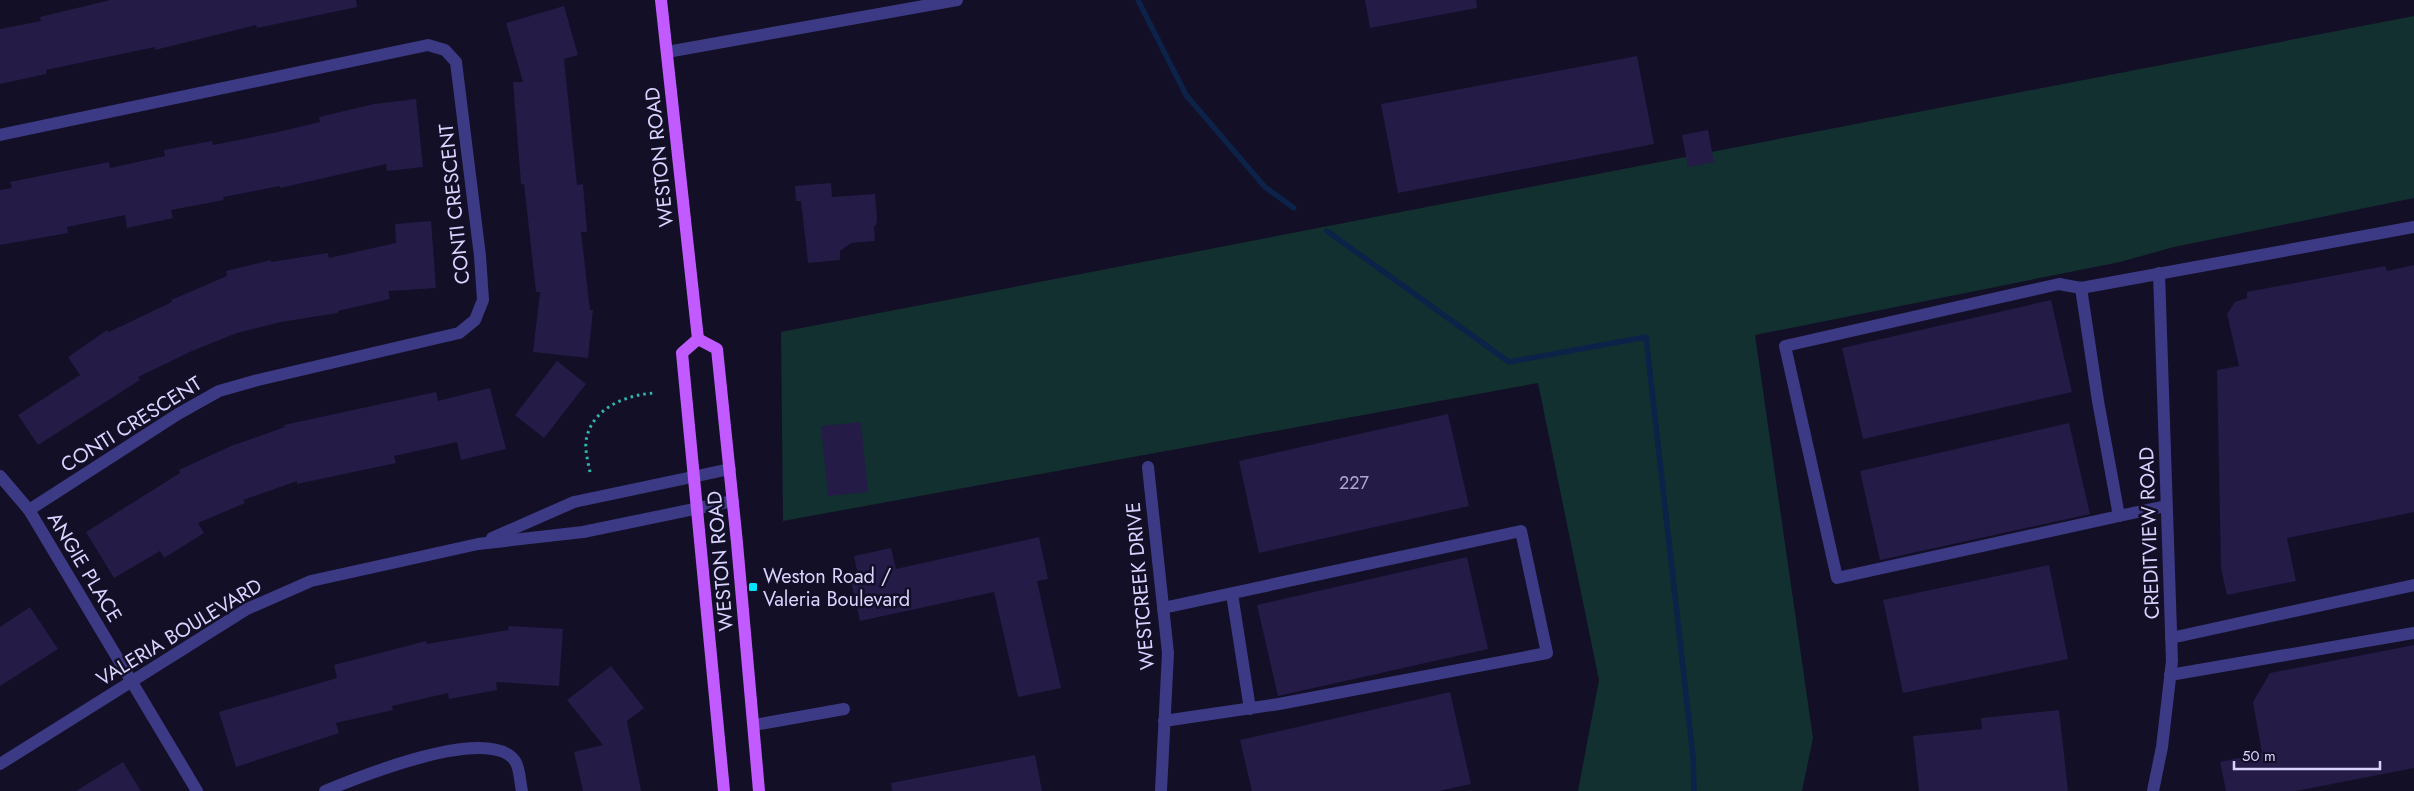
<svg xmlns="http://www.w3.org/2000/svg" width="2414" height="791" font-family="Jost,sans-serif">
  <rect width="100%" height="100%" fill="#130f26"/>
  <!-- green -->
  <polygon fill="#12302f" points="2414,16 2414,198 2174,247 2120,262 1755,335 1813,738 1802,791 1578,791 1599,680 1538,383 783,521 781,332"/>
  <g fill="none" stroke-linecap="round" stroke-linejoin="round">
    <!-- stream -->
    <g stroke="#0c2248" stroke-width="5.5">
      <polyline points="1138,0 1186,95 1265,187 1294,208"/>
      <polyline points="1327,231 1509,362 1646,337 1693,757 1694,791"/>
    </g>
  </g>
  <!-- building -->
  <g fill="#241b47">
    <polygon points="110,0 356,0 357,7 257,28 256,25 155,50 155,47 93,60 46,70 46,74 0,84 0,29 41,21 40,17"/>
    <polygon points="1365,0 1476,0 1477,8 1370,28"/>
    <polygon points="564,6 578,55 564,59 577,185 583,184 587,232 581,232 590,310 593,310 588,358 533,352 540,292 536,292 524,184 521,184 513,82 523,82 506,23"/>
    <polygon points="1637,56 1654,144 1398,193 1381,104"/>
    <polygon points="416,99 423,167 387,171 386,164 280,188 280,186 223,197 224,200 171,210 173,218 127,228 125,215 67,227 68,233 0,245 0,190 12,188 10,182 109,162 110,168 165,156 164,150 212,141 213,145 278,132 320,122 319,117 374,104"/>
    <polygon points="1708,130 1714,162 1688,167 1682,135"/>
    <polygon points="831,183 832,197 875,194 877,219 876,226 874,226 875,241 851,243 840,251 840,260 808,263 801,201 796,201 795,186"/>
    <polygon points="431,221 436,288 388,291 390,299 338,311 338,313 281,322 237,333 192,351 138,377 140,380 38,445 18,415 80,375 68,357 107,330 109,332 172,302 171,300 227,276 226,271 271,260 271,262 328,253 329,258 396,243 395,224"/>
    <polygon points="2414,265 2414,512 2287,538 2296,581 2227,595 2221,568 2217,370 2239,366 2227,314 2235,302 2247,298 2247,292 2385,266 2387,271"/>
    <polygon points="2051,300 2072,392 1863,439 1842,348"/>
    <polygon points="557,361 586,384 544,438 515,415"/>
    <polygon points="490,388 506,449 461,460 457,442 394,456 396,463 297,484 297,481 243,500 245,503 198,523 204,533 164,558 160,551 114,578 86,532 180,473 179,470 231,446 285,427 284,425 436,392 438,401"/>
    <polygon points="1448,414 1469,506 1259,553 1239,461"/>
    <polygon points="861,422 868,492 828,496 821,426"/>
    <polygon points="2069,423 2090,514 1880,560 1860,471"/>
    <polygon points="1039,537 1048,579 1037,581 1061,688 1018,697 994,592 860,621 850,577 858,575 854,556 891,548 896,569"/>
    <polygon points="1467,557 1488,649 1278,696 1257,605"/>
    <polygon points="2049,565 2068,659 1903,693 1883,600"/>
    <polygon points="30,607 58,649 0,686 0,627"/>
    <polygon points="509,626 563,629 559,686 496,682 497,690 449,699 448,693 392,706 393,710 336,723 339,733 236,767 219,712 337,678 334,665 426,641 427,644 508,630"/>
    <polygon points="2414,645 2414,768 2296,791 2226,791 2220,762 2262,753 2253,702 2270,673"/>
    <polygon points="611,666 644,708 627,721 641,791 583,791 574,752 603,745 567,700"/>
    <polygon points="1450,692 1471,784 1439,791 1252,791 1240,740"/>
    <polygon points="2059,710 2068,791 1919,791 1913,736 1982,729 1981,718"/>
    <polygon points="1035,755 1042,791 892,791 891,783"/>
    <polygon points="123,762 141,791 76,791"/>
  </g>
  <g fill="none" stroke-linecap="round" stroke-linejoin="round">
    <!-- path -->
    <path stroke="#2fb8b0" stroke-width="3" stroke-dasharray="2.5 4" stroke-linecap="butt" d="M590 472C588 462 585 451 586 441 591 408 626 395 654 393"/>
    <!-- minor -->
    <g stroke="#3d3a85" stroke-width="12">
      <polyline points="667,52 957,0"/>
      <polyline points="0,135 428,45 445,50 456,62 480,256 483,300 475,320 459,333 258,380 219,391 178,414 29,510"/>
      <polyline points="2081,288 2098,401 2119,516 2166,506"/>
      <polyline points="1148,467 1168,653 1161,791"/>
      <polyline points="0,476 29,510 197,791"/>
      <polyline points="2119,516 1837,578 1785,346 2059,284 2081,288 2414,227"/>
      <polyline points="492,538 574,502 730,469"/>
      <polyline points="1232,594 1250,709"/>
      <polyline points="1163,608 1521,531 1547,653 1279,704 1164,721"/>
      <polyline points="2171,638 2414,585"/>
      <polyline points="2170,675 2414,633"/>
      <polyline points="754,725 844,709"/>
      <polyline points="0,764 247,609 311,581 478,544 583,532 733,501"/>
      <path d="M325 791C359 777 489 724 515 761 520 768 520 783 522 791"/>
      <polyline points="2153,791 2162,747 2172,661 2159,273"/>
    </g>
    <!-- major -->
    <g stroke="#c25bff" stroke-width="12">
      <polyline points="661,0 698,339"/>
      <polyline points="698,339 717,349 737,543 759,791"/>
      <polyline points="698,339 682,353 724,791"/>
    </g>
  </g>
  <!-- markers -->
  <rect fill="#00e5ff" stroke="#130f26" stroke-width="2" x="748" y="582" width="10" height="10" rx="2.5"/>
  <g text-anchor="middle" stroke-width="5" stroke-linejoin="round" paint-order="stroke">
    <!-- number labels -->
    <g font-size="18" fill="#aca6d1">
      <text x="1354" y="489">227</text>
    </g>
    <!-- street labels -->
    <g font-size="20" fill="#d9d4ff" stroke="#130f26">
      <text transform="translate(659 157) rotate(-96)" y="7">WESTON ROAD</text>
      <text transform="translate(454 204) rotate(-96)" y="7">CONTI CRESCENT</text>
      <text transform="translate(131 424) rotate(-32)" y="7">CONTI CRESCENT</text>
      <text transform="translate(2149 533) rotate(-92)" y="7">CREDITVIEW ROAD</text>
      <text transform="translate(720 561) rotate(-95)" y="7">WESTON ROAD</text>
      <text transform="translate(85 567) rotate(59)" y="7">ANGIE PLACE</text>
      <text transform="translate(1140 586) rotate(-95)" y="7">WESTCREEK DRIVE</text>
      <text transform="translate(179 632) rotate(-31)" y="7">VALERIA BOULEVARD</text>
    </g>
    <!-- poi labels -->
    <g font-size="20" fill="#d9d4ff" stroke="#130f26" text-anchor="start">
      <text x="763" y="583">Weston Road /<tspan x="763" dy="23">Valeria Boulevard</tspan></text>
    </g>
  </g>
  <!-- scale -->
  <path d="M2234 761v8h146v-8" fill="none" stroke="#d9d4ff" stroke-width="2.5"/>
  <text x="2242" y="761" font-size="15" fill="#d9d4ff" stroke="#130f26" stroke-width="4" paint-order="stroke">50 m</text>
</svg>
